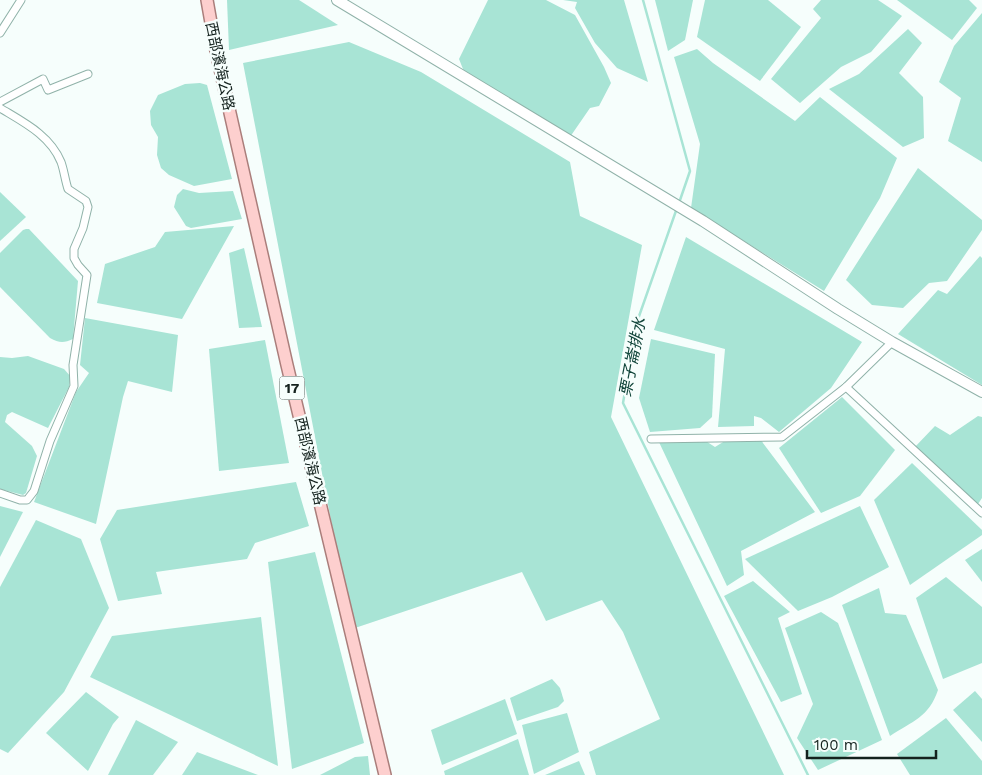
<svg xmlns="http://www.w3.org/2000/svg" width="982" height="775" font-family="'Work Sans','Noto Sans TC',sans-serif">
  <rect width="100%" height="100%" fill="#f6fefc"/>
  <!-- water -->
  <g fill="#a8e4d5">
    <polygon points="227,0 299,0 338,25 229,50"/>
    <polygon points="488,0 546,0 575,15 604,67 611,83 599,106 590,108 570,137 465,74 459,59"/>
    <polygon points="563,0 624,0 648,82 617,68 595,43 575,8 577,2"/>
    <polygon points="693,0 685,40 668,51 655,0"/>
    <polygon points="705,0 768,0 801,27 760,81 697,37"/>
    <polygon points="821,0 878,0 902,16 871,52 841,67 800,103 771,79 821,18 813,9"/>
    <polygon points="897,0 969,0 977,8 952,40"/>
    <polygon points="982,13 982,162 948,141 961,98 939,82 954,46"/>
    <polygon points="908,29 922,43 899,73 923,97 924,138 903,147 829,89 859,74"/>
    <polygon points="349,42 421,72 570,162 580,216 642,245 611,417 784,775 596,775 589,752 660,719 623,632 602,600 546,621 522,572 352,629 243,63"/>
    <polygon points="697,49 713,63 795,121 820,97 897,158 880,198 824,291 691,208 700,144 674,57"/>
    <polygon points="200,83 207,85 232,179 194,186 169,175 161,168 157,155 158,137 151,125 150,111 158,95 185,84"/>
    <polygon points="918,168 982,220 982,230 947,281 929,283 903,308 872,305 846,280"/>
    <polygon points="183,189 199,193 233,191 242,219 191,228 186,226 174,207 177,195"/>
    <polygon points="0,192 26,217 0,241"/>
    <polygon points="234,226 182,319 97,303 105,264 155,247 165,232"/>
    <path d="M26 229H29L78 281 73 339C64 343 59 343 50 338L0 287V253L23 230Z"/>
    <polygon points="686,237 862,342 831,388 779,432 761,418 754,416 754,426 718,427 725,349 654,330"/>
    <polygon points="244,248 262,327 239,328 229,253"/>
    <polygon points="980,256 982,258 982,385 898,334 938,290 947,294"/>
    <polygon points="85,318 178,335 172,392 128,381 123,397 96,524 34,502 76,392 89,373 80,365"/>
    <polygon points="651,339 715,354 712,417 700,428 650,432 639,398"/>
    <polygon points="265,340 289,463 219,471 209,349"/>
    <polygon points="28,356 64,369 71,377 69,387 48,428 12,412 7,415 5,422 32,446 37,456 26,493 23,495 0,489 0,357 12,358"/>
    <polygon points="842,397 895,450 860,496 821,513 779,448"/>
    <polygon points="978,416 982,417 982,498 978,504 914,448 935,426 950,435"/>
    <polygon points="701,438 715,447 728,439 760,439 815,512 741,551 744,575 727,586 658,440"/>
    <polygon points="912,463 982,530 982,535 910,585 874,500"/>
    <polygon points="296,482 309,526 255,543 247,559 156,572 162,594 118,601 100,539 117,510"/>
    <polygon points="0,506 23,512 0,557"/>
    <polygon points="860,506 889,567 832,597 798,611 745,559"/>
    <polygon points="36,520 81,539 109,608 64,692 8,753 0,749 0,587"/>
    <polygon points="982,549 982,582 965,560"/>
    <polygon points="315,552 364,743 292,769 268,562"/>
    <polygon points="946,577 982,607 982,663 943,679 916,598"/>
    <polygon points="753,581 790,612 778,618 802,694 781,702 724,596"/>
    <path d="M879 588 885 613 906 615 938 690C929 717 913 721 890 736L842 605Z"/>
    <polygon points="821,612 838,623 882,740 818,770 797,738 813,704 785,628"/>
    <polygon points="261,617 278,766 90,677 112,636"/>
    <polygon points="552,679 560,688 564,701 558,707 517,721 510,698"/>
    <polygon points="975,691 982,699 982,742 953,710"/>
    <polygon points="86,692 119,717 113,724 88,771 46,733"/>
    <polygon points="505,699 517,734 442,765 431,730"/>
    <polygon points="567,713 579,752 534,774 522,725"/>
    <polygon points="946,718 982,761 982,775 910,775 897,754"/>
    <polygon points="136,720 178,742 153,775 108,775"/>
    <polygon points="518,739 529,775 445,775 444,771"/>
    <polygon points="197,752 258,775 182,775"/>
    <polygon points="368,756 370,775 320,775 355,757"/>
    <polygon points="579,761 585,775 545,775"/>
  </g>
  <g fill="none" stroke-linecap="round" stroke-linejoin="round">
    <!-- stream -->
    <g stroke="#a8e4d5" stroke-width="2.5">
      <polyline points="643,0 690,171 679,203"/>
      <polyline points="677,208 637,322 623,403 808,775"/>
    </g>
    <!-- minor casing -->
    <g stroke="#90b2a9" stroke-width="9">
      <g id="minor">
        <polyline points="0,33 21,0"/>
        <polyline points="0,102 43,79 48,90 88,74"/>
        <path d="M0 108C23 122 50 135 61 162 64 170 65 180 68 189L86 201 88 207 83 228 74 249V258L78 265 87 275 73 365 74 386 50 441 34 491 27 500H20L0 493"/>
        <polyline points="846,387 982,513"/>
        <polyline points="651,439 782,437 846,387 892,342"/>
      </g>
    </g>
    <!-- secondary casing -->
    <g stroke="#90b2a9" stroke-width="12">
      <polyline id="secondary" points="337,0 703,221 838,309 892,342 982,392"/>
    </g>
    <!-- primary casing -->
    <g stroke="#aa7e7b" stroke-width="14">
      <polyline id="primary" points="207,0 216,51 287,365 385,775"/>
    </g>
    <!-- minor -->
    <use href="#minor" stroke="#fff" stroke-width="7"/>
    <!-- secondary -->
    <use href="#secondary" stroke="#fff" stroke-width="10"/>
    <!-- primary -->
    <use href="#primary" stroke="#fdcfce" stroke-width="11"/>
  </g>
  <g text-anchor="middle" stroke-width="5" stroke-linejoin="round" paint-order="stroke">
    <!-- shield labels -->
    <rect fill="#f6fefc" stroke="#586461" stroke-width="1" x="279.5" y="376.5" width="25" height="23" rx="4"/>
    <g font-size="14" font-weight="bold" fill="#14221e">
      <text x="292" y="393">17</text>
    </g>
    <!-- street labels -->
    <g font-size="15" fill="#14221e" stroke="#f6fefc">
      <text transform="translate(220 66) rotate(78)" y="5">西部濱海公路</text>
      <text transform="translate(310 461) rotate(77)" y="5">西部濱海公路</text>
    </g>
    <!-- water labels -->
    <g font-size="16" font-style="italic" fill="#11453a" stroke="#f6fefc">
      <text transform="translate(632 357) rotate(-79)" y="6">栗子崙排水</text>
    </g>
  </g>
  <!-- scale -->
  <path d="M807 750v8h129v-8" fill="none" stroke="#14221e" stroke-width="2.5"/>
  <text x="814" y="750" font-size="15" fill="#14221e" stroke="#f6fefc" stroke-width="4" paint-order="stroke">100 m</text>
</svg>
